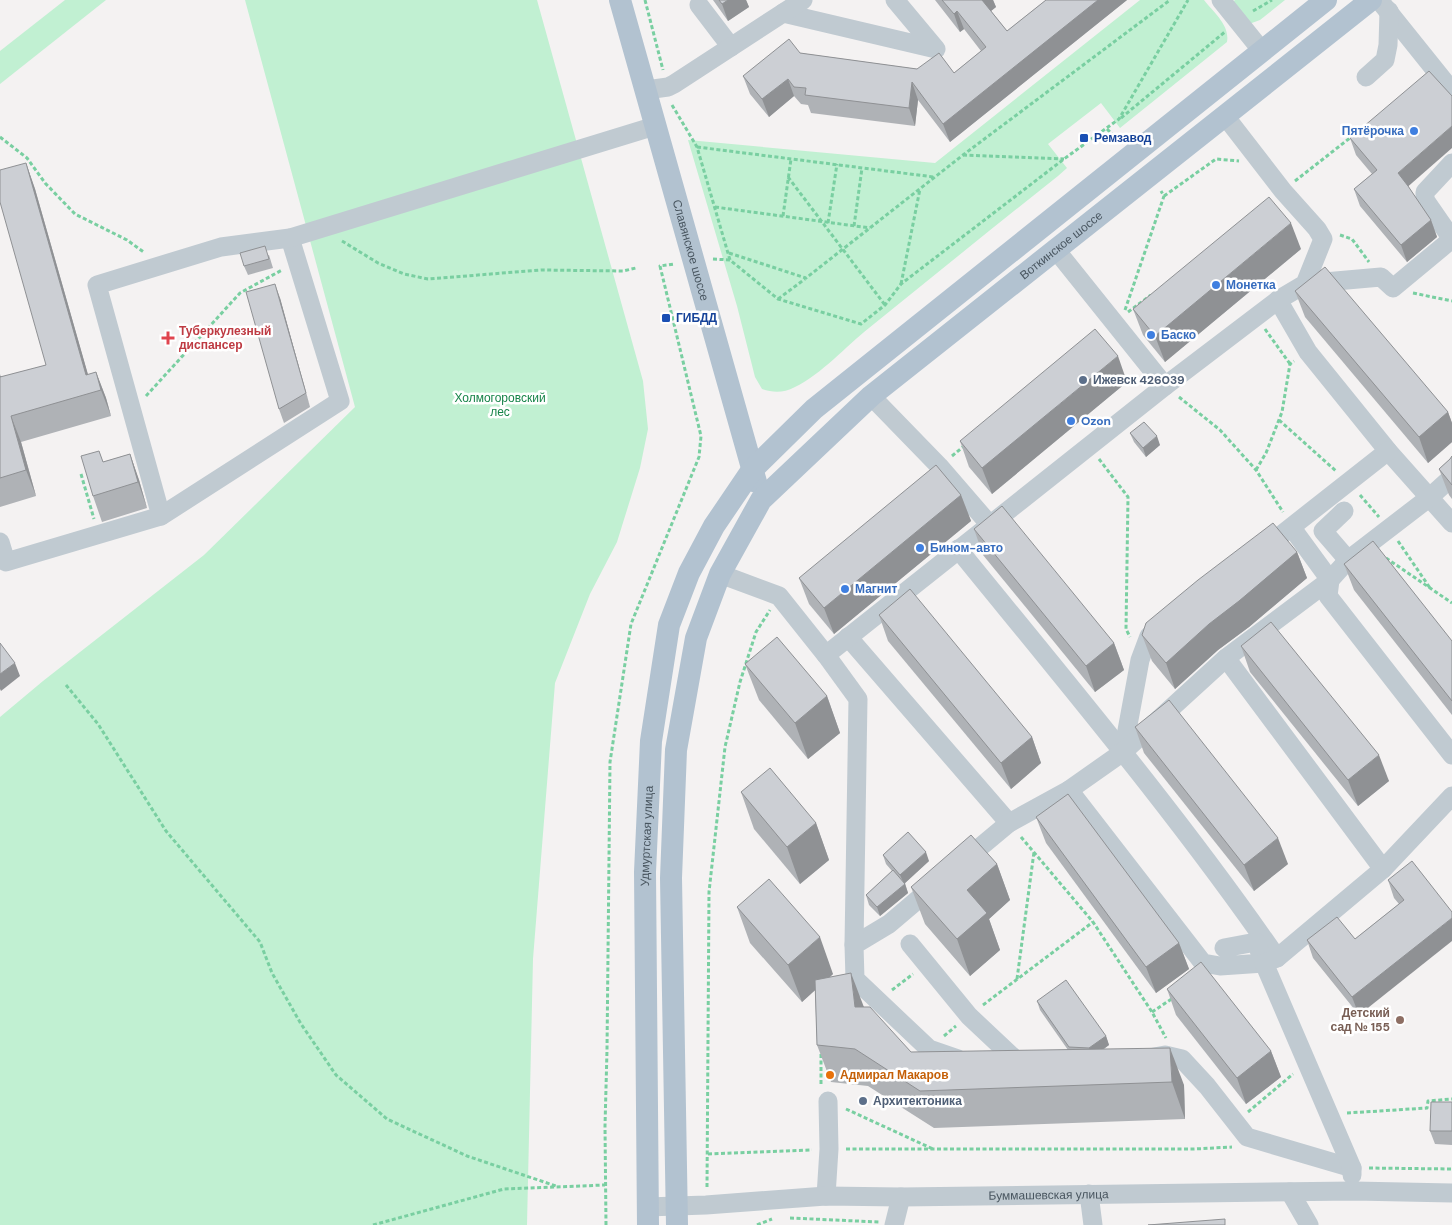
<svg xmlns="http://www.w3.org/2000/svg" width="1452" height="1225" font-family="'DM Sans',sans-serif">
  <rect width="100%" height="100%" fill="#f4f2f2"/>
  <!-- green -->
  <g fill="#c1f0d2">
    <polygon points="65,0 106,0 0,84 0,51"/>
    <polygon points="245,0 537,0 643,381 648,429 640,468 617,542 590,594 555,683 533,959 527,1225 0,1225 0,717 43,681 204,555 355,407"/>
    <path d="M1140 0H1204C1214 13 1230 25 1227 42L1120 128 1101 103 1048 144 1067 168 1058 176C995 226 932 277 869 328 846 346 822 374 795 387 783 393 774 393 762 389L755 377 737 306 688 140 935 163Z"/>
    <polygon points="1235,0 1285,0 1260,20 1249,24 1230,4"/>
  </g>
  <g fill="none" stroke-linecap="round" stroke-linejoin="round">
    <!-- path -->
    <g stroke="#79cfa1" stroke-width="3" stroke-dasharray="4 2.5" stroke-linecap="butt">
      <polyline points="645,0 663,70"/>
      <polyline points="1253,11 1272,0"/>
      <polyline points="672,105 697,147 730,260"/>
      <polyline points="1121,118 1226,31"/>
      <polyline points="1107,129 1120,142"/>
      <polyline points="0,137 27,158 45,183 75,214 127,240 145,253"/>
      <polyline points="697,147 934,177"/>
      <polyline points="963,155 1064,159"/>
      <polyline points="788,177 885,305"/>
      <polyline points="1295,181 1355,134"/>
      <polyline points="1164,196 1216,159 1239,161"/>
      <polyline points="715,207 870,228"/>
      <polyline points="783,216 791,159"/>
      <polyline points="828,223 837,164"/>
      <polyline points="854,226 862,168"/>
      <polyline points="1340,235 1352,239 1369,262"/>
      <polyline points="342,241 378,263 404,274 428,279 541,270 623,271 636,268"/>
      <polyline points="729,253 806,278 963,155 1170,0"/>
      <polyline points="713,259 730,260 778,299 861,324 885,305 901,284 1064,159 1119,119 1188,0"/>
      <polyline points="901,284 920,189"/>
      <polyline points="1413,293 1452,301"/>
      <polyline points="778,299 805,279"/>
      <polyline points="1125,310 1164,196 1161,191"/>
      <polyline points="1128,312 1151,295"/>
      <polyline points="1265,329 1290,364"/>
      <polyline points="146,396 240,293 282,270"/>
      <polyline points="1179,397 1220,430 1256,470 1283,512"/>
      <polyline points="1279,420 1336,471"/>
      <polyline points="952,456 964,446"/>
      <polyline points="1099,459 1128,497 1126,629 1130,637"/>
      <polyline points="1256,470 1266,453 1282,412 1290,364 1294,361"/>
      <polyline points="81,474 94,519"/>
      <polyline points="1360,495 1379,517"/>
      <polyline points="1398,541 1430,588"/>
      <polyline points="1386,558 1452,603"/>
      <polyline points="66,685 98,724 166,831 260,942 272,973 301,1024 336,1075 387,1119 467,1156 556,1186"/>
      <polyline points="1021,837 1093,922 1152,1012 1166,1038"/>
      <polyline points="1017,979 1034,852"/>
      <polyline points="892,990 913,974"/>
      <polyline points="983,1005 1093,922"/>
      <polyline points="1152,1012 1173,998"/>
      <polyline points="944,1036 956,1026"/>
      <polyline points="821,1054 821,1085"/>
      <polyline points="846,1109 933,1149"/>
      <polyline points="1248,1112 1293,1074"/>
      <polyline points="1347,1113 1427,1108 1428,1101 1452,1099"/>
      <polyline points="846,1149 1194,1149 1232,1147"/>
      <polyline points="708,1154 812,1150"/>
      <polyline points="1369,1168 1452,1169"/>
      <polyline points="707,1187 709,892 725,747 740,682 756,632 770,610"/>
      <polyline points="790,1218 879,1222"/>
      <polyline points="373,1225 504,1189 605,1185"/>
      <polyline points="606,1225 605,1126 607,1050 610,762 631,624 699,457 701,436 660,266 674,264"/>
      <polyline points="757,1225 772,1219"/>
    </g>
    <!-- minor -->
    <g stroke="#c0cad1" stroke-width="19">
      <polyline points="1221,0 1262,51"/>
      <polyline points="1379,0 1452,91"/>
      <polyline points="699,5 731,47"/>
      <polyline points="783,13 936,49 895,0"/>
      <polyline points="1366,77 1385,60 1388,45 1389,11"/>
      <polyline points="646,90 668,87 674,84 803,0"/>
      <polyline points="1452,163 1425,192 1425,200 1452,239"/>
      <polyline points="1056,250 1165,386"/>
      <polyline points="1313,283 1381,277 1393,288 1452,239"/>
      <polyline points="1278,300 1308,352 1388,451 1452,523"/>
      <polyline points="871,396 939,466 990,525"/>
      <polyline points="1344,511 1323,531 1348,560"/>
      <polyline points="161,516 340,401 290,238"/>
      <polyline points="1292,528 1330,580 1328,596 1452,755"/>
      <polyline points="0,542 6,562 161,516 97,285 221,247 290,238 655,126"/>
      <path d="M958 549C1067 683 1179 816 1277 958"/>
      <polyline points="1262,550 1388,451"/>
      <polyline points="720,574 779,596 826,655"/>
      <polyline points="848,637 1009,823"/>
      <polyline points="1226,658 1383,869"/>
      <polyline points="1123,752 1140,660 1149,636 1161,627"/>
      <polyline points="1069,790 1203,963 1220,966 1264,963 1256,942 1224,948"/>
      <polyline points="961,863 1009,823 1069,790 1123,752 1226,658 1330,580 1348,560 1430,497 1452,477"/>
      <polyline points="935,885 889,924 854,945 855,979 929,1049 958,1059"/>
      <polyline points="910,944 969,1016 1018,1062"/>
      <polyline points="854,945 858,699 826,655 1165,386 1278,300 1305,284 1323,239 1317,229 1283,191 1225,116"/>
      <polyline points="1149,1058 1165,1055 1182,1059 1207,1086 1247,1137 1352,1168"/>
      <polyline points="1352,1175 1352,1168 1264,963 1277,958 1383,869 1452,796"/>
      <polyline points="1290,1192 1309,1225"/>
      <polyline points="1089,1194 1093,1225"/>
      <polyline points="826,1196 829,1149 828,1101"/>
      <path id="s1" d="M647 1207 706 1205 826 1196 901 1197 1354 1191 1452 1193"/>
      <polyline points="894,1225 901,1197"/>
    </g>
    <!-- major -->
    <g stroke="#b2c2d0" stroke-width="22">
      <path id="s2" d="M620 0 756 482"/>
      <path id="s3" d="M648 1225 645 872 651 741 669 625 689 573 714 526 752 470 814 409 1326 0"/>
      <path id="s4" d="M677 1225 671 878 676 750 696 638 720 574 761 500 871 396 1371 0"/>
    </g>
  </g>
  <!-- wall -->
  <g fill="#afb2b6">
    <polygon points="713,0 746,0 749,7 728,21"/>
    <polygon points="935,0 993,0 996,7 991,11 1007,31 1046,0 1127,0 950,142 918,100 915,126 811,113 808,105 801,104 794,96 769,117 750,94 743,76 800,53 917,69 954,73 981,51 964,29 960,32"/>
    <polygon points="1350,138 1408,186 1431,220 1437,237 1407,262 1360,206 1354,189 1372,174 1356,155"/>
    <polygon points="26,163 35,189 88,375 96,372 106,398 111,416 21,442 36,496 0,507 0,374 1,377 46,365"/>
    <polygon points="1301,249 1165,362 1143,335 1133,309"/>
    <polygon points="269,255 273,268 248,275 244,266"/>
    <polygon points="1295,291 1448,412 1452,423 1452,442 1428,463 1305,317"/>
    <polygon points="280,298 310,407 284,423 279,409"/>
    <polygon points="1127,382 992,494 969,467 960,441"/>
    <polygon points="1130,433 1160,445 1146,457 1134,442"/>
    <polygon points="99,451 103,462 130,454 139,480 147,508 102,522 93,496"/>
    <polygon points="1452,456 1452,499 1449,495 1439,469 1450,459"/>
    <polygon points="961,495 971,521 834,634 809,604 799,578"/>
    <polygon points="974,529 1114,643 1124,670 1095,692 983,555"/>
    <polygon points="1297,552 1307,578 1249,627 1218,650 1175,689 1152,661 1142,635"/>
    <polygon points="1344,564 1452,641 1452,715 1354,590"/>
    <polygon points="879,615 1032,737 1041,763 1011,789 888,641"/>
    <polygon points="1241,646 1389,781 1358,806 1250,672"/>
    <polygon points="745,664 827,696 840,733 808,759 759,700"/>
    <polygon points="1135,727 1288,864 1254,891 1144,753"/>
    <polygon points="741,792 816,823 829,860 800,884 754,829"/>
    <polygon points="1036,817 1179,943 1189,969 1156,993 1046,843"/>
    <polygon points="883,855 929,861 905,883 908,893 880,916 869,905 866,895 892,871 886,864"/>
    <polygon points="997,864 1010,900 989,919 1000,950 970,976 925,924 911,887"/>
    <polygon points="1388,880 1452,912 1359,1015 1313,958 1307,940 1355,939 1399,904 1394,898"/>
    <polygon points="737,907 833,974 830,977 864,1007 911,1052 1068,1050 1040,1010 1037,1001 1106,1036 1109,1045 1104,1049 1184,1085 1185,1119 934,1128 868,1086 831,1082 817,1045 815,990 802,1002 750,943"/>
    <polygon points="1167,989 1271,1051 1281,1077 1246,1104 1176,1015"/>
    <polygon points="1452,1102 1452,1145 1435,1144 1430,1131"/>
  </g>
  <!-- shaded-wall -->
  <g fill="#8f9194">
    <polygon points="728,0 746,0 749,7 728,21 722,4"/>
    <polygon points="981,0 993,0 996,7 986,15"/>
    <polygon points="1098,0 1127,0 950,142 943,124"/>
    <polygon points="957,11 964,29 960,32 954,14"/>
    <polygon points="788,79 794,96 769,117 762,99"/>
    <polygon points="912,82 918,100 915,126 909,108"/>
    <polygon points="1452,126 1452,148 1404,190 1398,173"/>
    <polygon points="26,163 35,189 93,392 86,375"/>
    <polygon points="1431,220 1437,237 1407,262 1401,245"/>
    <polygon points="1291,223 1301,249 1165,362 1155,336"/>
    <polygon points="275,284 280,298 310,407 306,393"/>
    <polygon points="1118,356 1127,382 992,494 982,468"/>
    <polygon points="96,372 106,398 111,416 101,390"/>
    <polygon points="1448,412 1452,423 1452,442 1428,463 1419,437"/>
    <polygon points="11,416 21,442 36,496 26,470"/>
    <polygon points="1157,436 1160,445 1146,457 1143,448"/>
    <polygon points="130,454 139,480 147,508 138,482"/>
    <polygon points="961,495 971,521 834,634 824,608"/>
    <polygon points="1297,552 1307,578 1249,627 1218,650 1175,689 1166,663 1209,624"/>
    <polygon points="1114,643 1124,670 1095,692 1086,666"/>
    <polygon points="15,663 20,676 1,691 0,689 0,674"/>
    <polygon points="827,696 840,733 808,759 795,723"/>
    <polygon points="1032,737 1041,763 1011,789 1001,763"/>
    <polygon points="1379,755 1389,781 1358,806 1348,780"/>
    <polygon points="816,823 829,860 800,884 787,847"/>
    <polygon points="1278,838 1288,864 1254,891 1244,865"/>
    <polygon points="926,852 929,861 904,884 900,875"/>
    <polygon points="997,864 1010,900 989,919 1000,950 970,976 957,939 967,890"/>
    <polygon points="905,884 908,893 880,916 877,907"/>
    <polygon points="1452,918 1452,941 1359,1015 1352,997"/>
    <polygon points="820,937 833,974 802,1002 788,965"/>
    <polygon points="1179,943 1189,969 1156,993 1146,967"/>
    <polygon points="851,973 865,1010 855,1007"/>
    <polygon points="1106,1036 1109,1045 1092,1057 1089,1048"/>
    <polygon points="1170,1048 1184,1085 1185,1119 1172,1082"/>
    <polygon points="1271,1051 1281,1077 1246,1104 1237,1078"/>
  </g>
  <!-- building -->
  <g fill="#cccfd4" stroke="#8f9194">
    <polygon points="719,0 728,0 722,4"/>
    <polygon points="942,0 982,0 1007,31 1046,0 1098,0 943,124 912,82 909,108 805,95 806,88 794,87 788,79 762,99 743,76 789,39 800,53 917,69 939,53 954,73 986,47 957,11 954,14"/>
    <polygon points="1429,71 1452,96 1452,126 1398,173 1408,186 1431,220 1401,245 1354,189 1377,170 1350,138"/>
    <polygon points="26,163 86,375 96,372 101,390 11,416 26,470 0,478 0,376 0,377 46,365 0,202 0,170"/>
    <polygon points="1269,197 1291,223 1155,336 1133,309"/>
    <polygon points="265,246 269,259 244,266 240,253"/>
    <polygon points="1325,267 1448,412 1419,437 1295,291"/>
    <polygon points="275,284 306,393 279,409 246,292"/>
    <polygon points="1095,329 1118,356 982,468 960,441"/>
    <polygon points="1144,422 1157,436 1143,448 1130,433"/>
    <polygon points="99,451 103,462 130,454 138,482 93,496 81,456"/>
    <polygon points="1452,456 1452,485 1439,469 1450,459"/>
    <polygon points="936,465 961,495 824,608 799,578"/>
    <polygon points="1002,506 1114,643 1086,666 974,529"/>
    <polygon points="1273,523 1297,552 1239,601 1209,624 1166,663 1142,635 1146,623 1198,580"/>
    <polygon points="1373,541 1452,641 1452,701 1344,564"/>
    <polygon points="910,589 1032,737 1001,763 879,615"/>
    <polygon points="1271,622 1379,755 1348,780 1241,646"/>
    <polygon points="777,637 827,696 795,723 745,664"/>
    <polygon points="0,643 15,663 0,674"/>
    <polygon points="1169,700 1278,838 1244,865 1135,727"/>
    <polygon points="770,768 816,823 787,847 741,792"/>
    <polygon points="1068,794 1179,943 1146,967 1036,817"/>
    <polygon points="908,832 926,852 900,875 883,855"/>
    <polygon points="971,835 997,864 967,890 987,913 957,939 911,887"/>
    <polygon points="1412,861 1452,912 1452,918 1352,997 1307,940 1337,917 1355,939 1404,900 1388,880"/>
    <polygon points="893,870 905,884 877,907 866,895"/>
    <polygon points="769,879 820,937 788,965 737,907"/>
    <polygon points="1201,962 1271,1051 1237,1078 1167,989"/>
    <polygon points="851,973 855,1007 870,1007 911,1052 1170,1048 1172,1082 920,1091 855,1049 817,1045 815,980"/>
    <polygon points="1066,980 1106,1036 1089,1048 1069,1047 1037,1001"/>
    <polygon points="1431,1102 1452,1102 1452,1131 1430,1131"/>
    <polygon points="1225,1219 1225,1225 1148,1225"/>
  </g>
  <!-- markers -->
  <g fill="#3f7fe0" stroke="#fff" stroke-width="2">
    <circle cx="1414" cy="131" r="5"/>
    <circle cx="1216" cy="285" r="5"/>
    <circle cx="1151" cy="335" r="5"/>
    <circle cx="1071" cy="421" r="5"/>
    <circle cx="920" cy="548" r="5"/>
    <circle cx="845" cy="589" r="5"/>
  </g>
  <g fill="#1a4fb4" stroke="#fff" stroke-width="2">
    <rect x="1079" y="133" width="10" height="10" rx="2.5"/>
    <rect x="661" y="313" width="10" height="10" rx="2.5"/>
  </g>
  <path fill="#e0444e" stroke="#fff" stroke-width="2" d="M165.5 330.5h5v5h5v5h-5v5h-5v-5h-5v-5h5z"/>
  <g fill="#5c6f8a" stroke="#fff" stroke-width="2">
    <circle cx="1083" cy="380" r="5"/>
    <circle cx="863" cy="1101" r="5"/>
  </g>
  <circle fill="#8d6e63" stroke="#fff" stroke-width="2" cx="1400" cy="1020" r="5"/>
  <circle fill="#e8710a" stroke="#fff" stroke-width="2" cx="830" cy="1075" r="5"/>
  <g text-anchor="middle" stroke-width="5" stroke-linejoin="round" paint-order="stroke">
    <!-- shop labels -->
    <g font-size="12" font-weight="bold" fill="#366cbe" stroke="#fff" text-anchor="start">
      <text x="1404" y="135" text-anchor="end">Пятёрочка</text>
      <text x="1226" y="289">Монетка</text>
      <text x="1161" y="339">Баско</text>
      <text x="1081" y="425">Ozon</text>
      <text x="930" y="552">Бином-авто</text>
      <text x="855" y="593">Магнит</text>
    </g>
    <!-- transit labels -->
    <g font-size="12" font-weight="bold" fill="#164399" stroke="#fff" text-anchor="start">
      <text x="1094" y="142">Ремзавод</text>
      <text x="676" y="322">ГИБДД</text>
    </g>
    <!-- street labels -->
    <g font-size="12" fill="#495660" stroke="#fff">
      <text dy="4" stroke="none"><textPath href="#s4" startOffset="1136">Воткинское шоссе</textPath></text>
      <text dy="4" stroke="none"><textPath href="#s2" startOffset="260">Славянское шоссе</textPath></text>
      <text dy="4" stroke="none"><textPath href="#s3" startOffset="389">Удмуртская улица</textPath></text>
      <text dy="4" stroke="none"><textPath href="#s1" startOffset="402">Буммашевская улица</textPath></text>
    </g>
    <!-- health labels -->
    <g font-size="12" font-weight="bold" fill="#be3a42" stroke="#fff" text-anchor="start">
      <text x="179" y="335">Туберкулезный<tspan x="179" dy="14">диспансер</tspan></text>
    </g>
    <!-- service labels -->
    <g font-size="12" font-weight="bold" fill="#4e5e75" stroke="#fff" text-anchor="start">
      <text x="1093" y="384">Ижевск 426039</text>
      <text x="873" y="1105">Архитектоника</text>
    </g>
    <!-- park labels -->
    <g font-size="12" fill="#178449" stroke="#fff">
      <text x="500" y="402">Холмогоровский<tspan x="500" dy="14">лес</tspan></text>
    </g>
    <!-- education labels -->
    <g font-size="12" font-weight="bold" fill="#785e54" stroke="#fff" text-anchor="end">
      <text x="1390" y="1017">Детский<tspan x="1390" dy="14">сад № 155</tspan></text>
    </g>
    <!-- food labels -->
    <g font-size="12" font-weight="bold" fill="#c56008" stroke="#fff" text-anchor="start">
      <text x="840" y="1079">Адмирал Макаров</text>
    </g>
  </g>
</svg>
